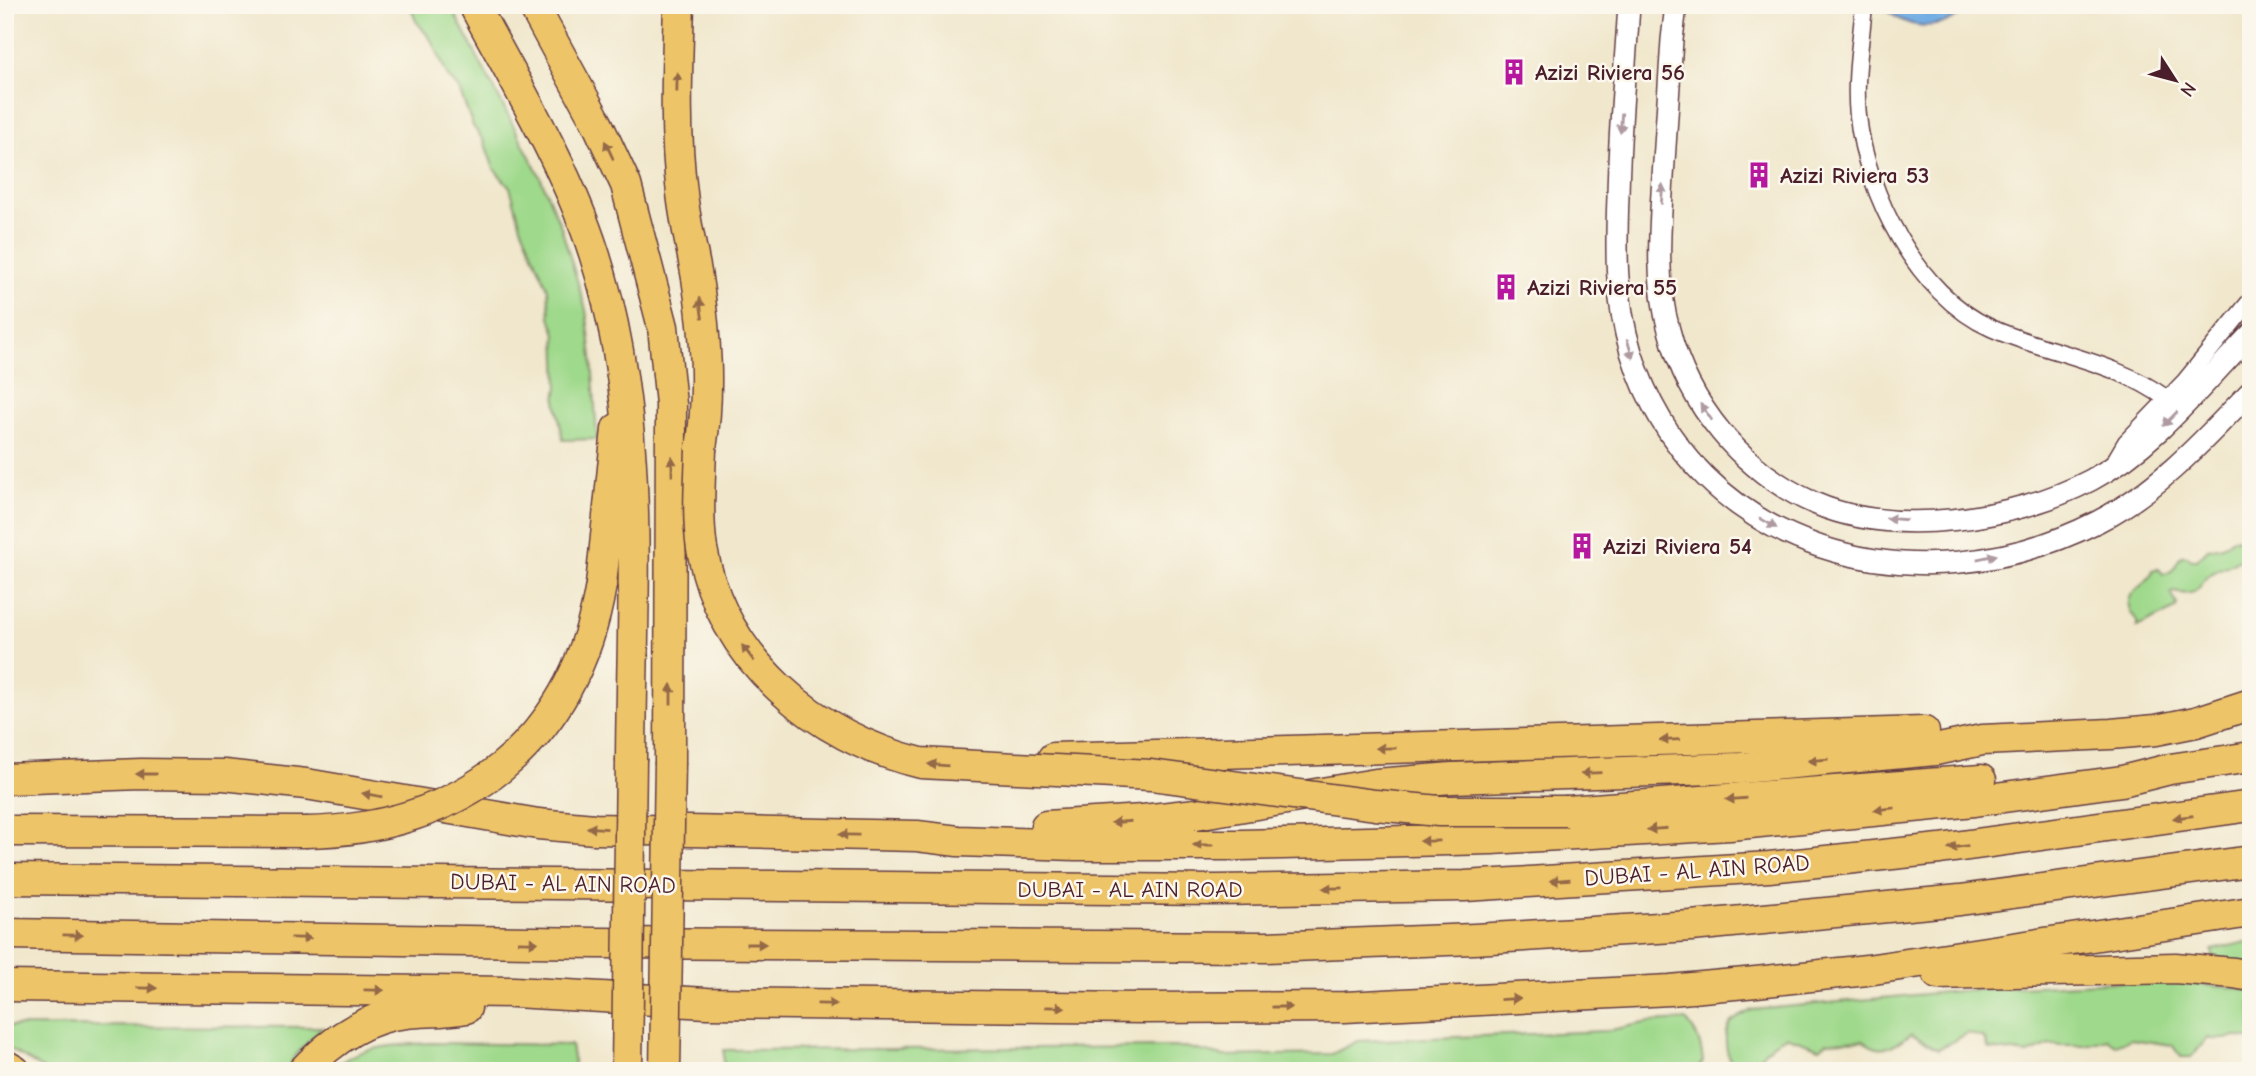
<svg xmlns="http://www.w3.org/2000/svg" width="2256" height="1076" font-family="'Comic Neue',sans-serif">
  <rect width="100%" height="100%" fill="#fbf7ec"/>
  <filter id="ink" filterUnits="userSpaceOnUse"><feTurbulence type="fractalNoise" baseFrequency=".0143" numOctaves="2"/><feDisplacementMap in="SourceGraphic" scale="14" xChannelSelector="R" yChannelSelector="G"/><feConvolveMatrix kernelMatrix="1 2 1 2 8 2 1 2 1" color-interpolation-filters="sRGB"/></filter>
  <filter id="wash" filterUnits="userSpaceOnUse"><feTurbulence type="fractalNoise" baseFrequency=".00686" numOctaves="4" result="noise"/><feDisplacementMap in="SourceGraphic" scale="28" xChannelSelector="R" yChannelSelector="G"/><feGaussianBlur stdDeviation="1.57" result="paint"/><feColorMatrix in="noise" values="0 0 0 0 0 0 0 0 0 0 0 0 0 0 0 0 0 1.4 0 .05"/><feComposite in="paint" operator="in"/></filter>
  <g filter="url(#wash)">
    <rect width="100%" height="100%" fill="#f0e7cc"/>
    <!-- green -->
    <g fill="#9fd98b" stroke="#747c5b" stroke-width="2">
      <polygon points="410,5 450,5 539,174 561,227 586,310 592,357 597,439 563,440 556,400 558,386 556,334 550,317 548,289 521,226 510,187 494,169 484,141 473,126 459,89 448,77 433,42 416,21"/>
      <path d="M2233 538 2251 541V550C2240 560 2229 565 2216 571 2196 580 2206 599 2173 592L2171 594 2177 604 2176 609 2137 627V622C2135 616 2130 614 2129 607 2126 589 2149 586 2153 570L2158 568 2163 574C2175 573 2175 564 2181 556H2187L2192 560H2197L2208 549 2222 546Z"/>
      <polygon points="2251,941 2251,965 2213,957 2212,950"/>
      <path d="M2158 980 2251 990V1039C2230 1033 2228 1043 2208 1038L2191 1057H2181L2172 1045 2131 1039 2116 1045 2107 1039 2086 1045H2050L2028 1054 1989 1049 1984 1038 1968 1033 1938 1049 1911 1034C1893 1045 1882 1057 1863 1040L1827 1042 1820 1048 1786 1036C1782 1039 1775 1041 1771 1045 1754 1061 1761 1065 1733 1064 1725 1053 1723 1034 1731 1023 1735 1018 1746 1014 1752 1010L1980 989Z"/>
      <path d="M1686 1020C1698 1034 1701 1043 1703 1062L1695 1071H986L982 1066 975 1071H723L724 1050 1185 1047 1223 1056 1332 1054 1358 1041 1606 1031 1649 1022Z"/>
      <polygon points="5,1026 322,1027 294,1057 287,1071 46,1071 5,1046"/>
      <path d="M431 1043 571 1045 575 1071H332C353 1045 401 1045 431 1043Z"/>
    </g>
    <!-- water -->
    <path fill="#72ade3" stroke="#5e6687" stroke-width="2" d="M1881 5H1973C1945 32 1908 33 1881 5Z"/>
  </g>
  <g filter="url(#ink)">
    <g fill="none" stroke-linecap="round" stroke-linejoin="round">
      <!-- minor casing -->
      <g stroke="#633d43" stroke-width="19">
        <g id="minor">
          <path d="M1864 5C1861 42 1854 79 1858 116 1866 193 1917 295 1991 328 2049 354 2114 360 2167 399"/>
          <polyline points="2113,464 2126,442 2185,381 2251,300"/>
        </g>
      </g>
      <!-- tertiary casing -->
      <g stroke="#633d43" stroke-width="24">
        <g id="tertiary">
          <path d="M1629 5C1625 69 1619 132 1618 196 1616 250 1615 300 1631 352 1694 554 1919 613 2097 522 2158 491 2204 440 2251 391"/>
          <path d="M1676 5 1672 40C1669 86 1666 132 1663 177 1660 228 1655 281 1669 330 1688 405 1742 471 1814 503 1894 538 2015 520 2091 480 2155 446 2201 386 2251 334"/>
        </g>
      </g>
      <!-- motorway casing -->
      <g stroke="#633d43" stroke-width="33">
        <g id="motorway">
          <path d="M474 5C517 86 566 166 594 253 647 416 632 591 631 759"/>
          <polyline points="533,5 597,123 626,185 663,327 671,404 670,762"/>
          <path d="M679 5C677 68 674 131 682 193 685 222 692 249 697 278 706 335 710 391 701 449"/>
          <polyline points="601,585 617,429"/>
          <polyline points="1053,758 1924,732"/>
          <polyline points="5,779 141,774 224,775 306,784 538,824 595,829 917,836 958,841 1075,845 1241,845 1492,839 1730,825 1974,801 2122,781 2170,769 2251,757"/>
          <polyline points="1567,811 1981,780"/>
          <polyline points="1046,826 1143,820 1196,814 1376,784 1452,778 1741,768 1935,750 1982,740 2111,734 2156,730 2196,722 2251,704"/>
          <polyline points="5,831 305,832"/>
          <polyline points="5,879 1215,890 1465,886 1769,867 1940,849 2251,806"/>
          <polyline points="5,934 596,943 1266,947 1474,939 1691,926 1960,900 2251,861"/>
          <polyline points="1938,974 2175,968 2234,973 2251,976"/>
          <polyline points="5,986 514,992 707,1003 1143,1008 1345,1007 1670,990 1756,982 1867,970 2251,912"/>
          <polyline points="5,1065 15,1071"/>
          <path d="M303 1071C331 1041 364 1017 406 1013 426 1011 446 1012 466 1008"/>
        </g>
      </g>
      <!-- minor -->
      <use href="#minor" stroke="#fff" stroke-width="16"/>
      <!-- tertiary -->
      <use href="#tertiary" stroke="#fff" stroke-width="21"/>
      <!-- motorway -->
      <use href="#motorway" stroke="#eec469" stroke-width="30"/>
      <!-- motorway-bridge casing -->
      <g stroke="#633d43" stroke-width="33" stroke-linecap="butt">
        <g id="motorway-bridge">
          <path d="M701 449C700 482 697 516 702 549 722 660 816 738 921 763L1151 775 1375 805 1439 811H1567"/>
          <path d="M305 832C461 830 575 743 601 585"/>
          <polyline points="627,1071 631,759"/>
          <polyline points="665,1071 670,762"/>
        </g>
      </g>
      <!-- motorway-bridge -->
      <use href="#motorway-bridge" stroke="#eec469" stroke-width="30"/>
    </g>
    <!-- one-way arrows -->
    <defs><path id="oneway-solid" d="M-6-.8H1V-3.2L6.5 0L1 3.2V.8H-6Z" transform="scale(1.75)"/></defs>
    <g fill="#946947">
      <use href="#oneway-solid" transform="translate(677 82) rotate(-89)"/>
      <use href="#oneway-solid" transform="translate(609 150) rotate(-115)"/>
      <use href="#oneway-solid" transform="translate(701 308) rotate(-98)"/>
      <use href="#oneway-solid" transform="translate(672 466) rotate(-90)"/>
      <use href="#oneway-solid" transform="translate(748 653) rotate(-127)"/>
      <use href="#oneway-solid" transform="translate(671 694) rotate(-90)"/>
      <use href="#oneway-solid" transform="translate(1670 740) rotate(178)"/>
      <use href="#oneway-solid" transform="translate(1386 748) rotate(179)"/>
      <use href="#oneway-solid" transform="translate(1818 760) rotate(175)"/>
      <use href="#oneway-solid" transform="translate(938 765) rotate(-175)"/>
      <use href="#oneway-solid" transform="translate(1591 773) rotate(178)"/>
      <use href="#oneway-solid" transform="translate(146 774) rotate(-180)"/>
      <use href="#oneway-solid" transform="translate(372 795) rotate(-170)"/>
      <use href="#oneway-solid" transform="translate(1736 799) rotate(176)"/>
      <use href="#oneway-solid" transform="translate(1884 809) rotate(174)"/>
      <use href="#oneway-solid" transform="translate(2183 817) rotate(172)"/>
      <use href="#oneway-solid" transform="translate(1121 822) rotate(176)"/>
      <use href="#oneway-solid" transform="translate(597 828) rotate(-177)"/>
      <use href="#oneway-solid" transform="translate(1657 829) rotate(176)"/>
      <use href="#oneway-solid" transform="translate(849 835) rotate(-179)"/>
      <use href="#oneway-solid" transform="translate(1430 841) rotate(179)"/>
      <use href="#oneway-solid" transform="translate(1203 845) rotate(-180)"/>
      <use href="#oneway-solid" transform="translate(1958 847) rotate(172)"/>
      <use href="#oneway-solid" transform="translate(1560 880) rotate(176)"/>
      <use href="#oneway-solid" transform="translate(1333 888) rotate(179)"/>
      <use href="#oneway-solid" transform="translate(73 935) rotate(1)"/>
      <use href="#oneway-solid" transform="translate(301 938) rotate(1)"/>
      <use href="#oneway-solid" transform="translate(528 942) rotate(1)"/>
      <use href="#oneway-solid" transform="translate(756 944)"/>
      <use href="#oneway-solid" transform="translate(147 988) rotate(1)"/>
      <use href="#oneway-solid" transform="translate(374 990) rotate(1)"/>
      <use href="#oneway-solid" transform="translate(1510 999) rotate(-3)"/>
      <use href="#oneway-solid" transform="translate(827 1004) rotate(1)"/>
      <use href="#oneway-solid" transform="translate(1055 1007) rotate(1)"/>
      <use href="#oneway-solid" transform="translate(1282 1007)"/>
    </g>
    <g fill="#ae9aa0">
      <use href="#oneway-solid" transform="translate(1621 123) rotate(94)"/>
      <use href="#oneway-solid" transform="translate(1662 194) rotate(-86)"/>
      <use href="#oneway-solid" transform="translate(1630 349) rotate(74)"/>
      <use href="#oneway-solid" transform="translate(1706 412) rotate(-125)"/>
      <use href="#oneway-solid" transform="translate(2170 419) rotate(135)"/>
      <use href="#oneway-solid" transform="translate(1896 519) rotate(-176)"/>
      <use href="#oneway-solid" transform="translate(1768 523) rotate(31)"/>
      <use href="#oneway-solid" transform="translate(1987 557) rotate(-11)"/>
    </g>
  </g>
  <!-- icons -->
  <defs>
    <g id="building-bare" transform="scale(2.1)"><path d="M-4-6H4V6H1V3H-1V6H-4ZM-2.5-4.3h1.7v1.8h-1.7ZM.8-4.3h1.7v1.8H.8ZM-2.5-1h1.7V.8h-1.7ZM.8-1h1.7V.8H.8Z" fill="#b5179e" stroke="#fbf7ec" stroke-width="2.5" paint-order="stroke"/></g>
  </defs>
  <g fill-rule="evenodd">
    <use href="#building-bare" x="1514" y="72"/>
    <use href="#building-bare" x="1759" y="175"/>
    <use href="#building-bare" x="1506" y="287"/>
    <use href="#building-bare" x="1582" y="546"/>
  </g>
  <g text-anchor="middle" stroke-width="5" stroke-linejoin="round" paint-order="stroke">
    <!-- poi labels -->
    <g font-size="23" font-weight="bold" fill="#4a1f2b" stroke="#fbf7ec" text-anchor="start">
      <text x="1535" y="80">Azizi Riviera 56</text>
      <text x="1780" y="183">Azizi Riviera 53</text>
      <text x="1527" y="295">Azizi Riviera 55</text>
      <text x="1603" y="554">Azizi Riviera 54</text>
    </g>
    <!-- street labels -->
    <g font-size="23" fill="#4a1f2b" stroke="#fbf7ec">
      <text transform="translate(1697 870) rotate(-4)" y="8">DUBAI - AL AIN ROAD</text>
      <text transform="translate(563 883) rotate(1)" y="8">DUBAI - AL AIN ROAD</text>
      <text x="1130" y="897">DUBAI - AL AIN ROAD</text>
    </g>
  </g>
  <!-- margin -->
  <rect width="2256" height="1076" fill="none" stroke="#fbf7ec" stroke-width="28"/>
  <!-- north arrow -->
  <g transform="translate(2175 80) rotate(126)" stroke="#fbf7ec" stroke-width="5" paint-order="stroke">
  <path d="M0-5L12 26L0 18L-12 26Z" fill="#4a1f2b"/>
  <text y="-10" font-size="19" font-weight="bold" text-anchor="middle" fill="#4a1f2b">N</text>
  </g>
</svg>
